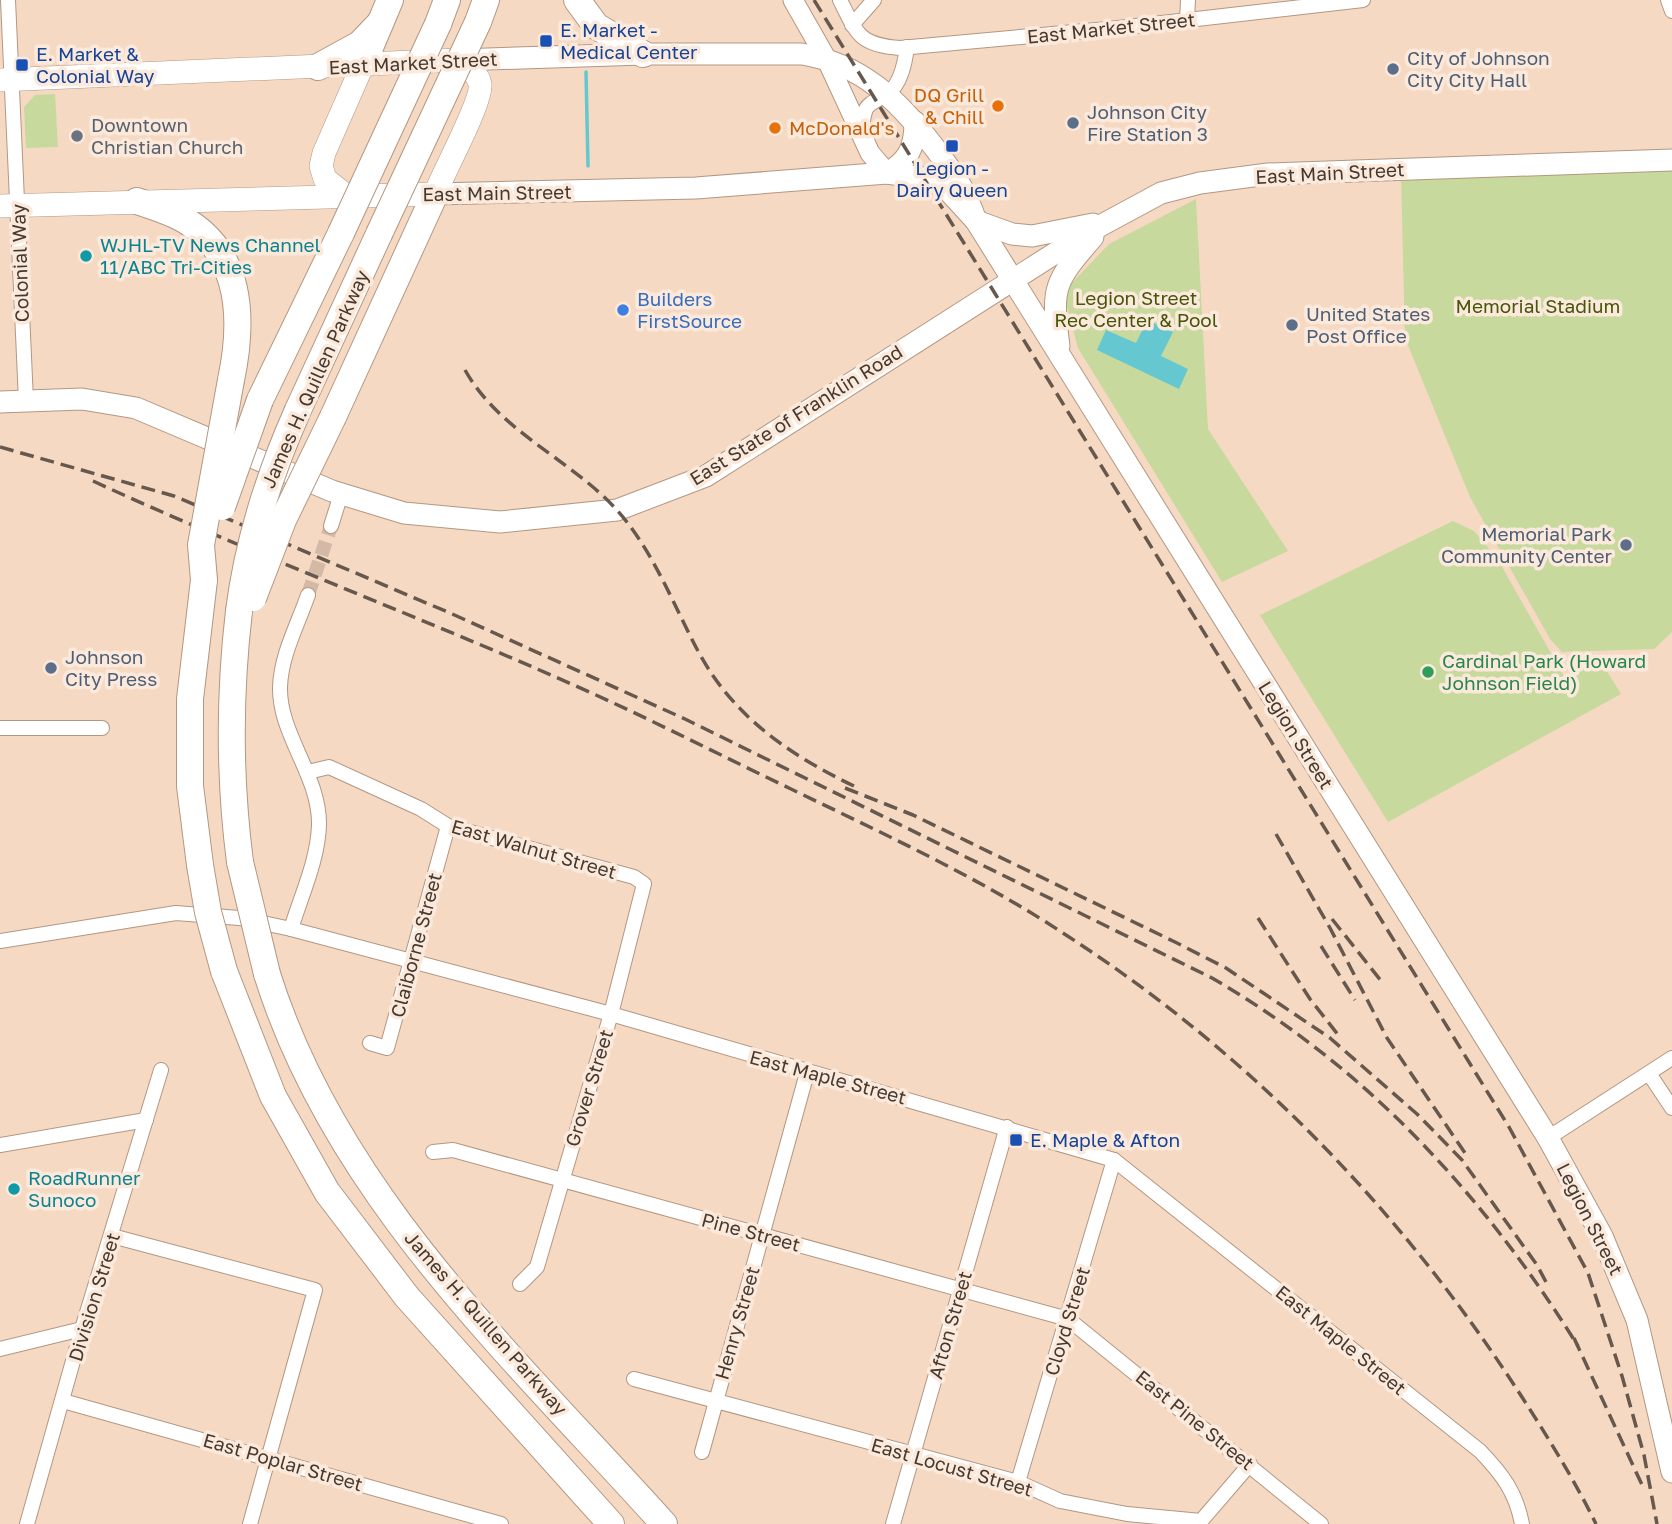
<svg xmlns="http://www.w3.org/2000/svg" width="1672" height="1524" font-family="'Golos Text',sans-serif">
  <rect width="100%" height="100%" fill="#f6d9c3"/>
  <!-- green -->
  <g fill="#c7d99d">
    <polygon points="55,94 58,147 26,148 24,107 35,95"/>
    <polygon points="1672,167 1672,632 1654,649 1562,652 1550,639 1470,497 1405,338 1401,176"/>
    <polygon points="1196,199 1208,429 1288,551 1222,582 1078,348 1066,303 1067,288 1109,244"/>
    <polygon points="1453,521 1474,531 1497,558 1565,678 1591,662 1603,665 1621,694 1388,822 1260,615"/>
  </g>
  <!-- water -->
  <polygon fill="#65c8d0" points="1147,320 1173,332 1161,356 1188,369 1179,389 1097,350 1106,330 1136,343"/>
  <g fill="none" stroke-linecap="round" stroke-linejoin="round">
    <!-- stream -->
    <polyline stroke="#65c8d0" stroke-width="3.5" points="586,72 588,166"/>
    <!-- minor-tunnel -->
    <polyline stroke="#d3b9a6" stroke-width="14" stroke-dasharray="14 7" stroke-linecap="butt" points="308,595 331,526"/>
    <!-- minor casing -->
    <g stroke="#b39782" stroke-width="16">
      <g id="minor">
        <polyline points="8,0 26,401"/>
        <path d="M840 0C857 34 859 45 900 48L1118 28 1363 0"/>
        <polyline points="1668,0 1672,11"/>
        <polyline points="1187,20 1188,0"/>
        <polyline points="852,25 874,0"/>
        <path d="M861 132C866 102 864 108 887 94 901 85 905 62 907 47"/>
        <polyline points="331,526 341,494"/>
        <polyline points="0,728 102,728"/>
        <polyline points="308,772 329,767 421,809 448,826 634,877 644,884 611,1014 537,1267 520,1284"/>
        <path d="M291 929C301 896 318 860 319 825 320 776 279 735 280 687 281 655 298 624 308 595"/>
        <path d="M0 941 176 913 239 918 291 929 611 1014 1114 1160 1480 1451C1502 1474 1516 1492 1522 1524"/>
        <polyline points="370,1043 387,1048 448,826"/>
        <polyline points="1650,1075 1672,1108"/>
        <polyline points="1548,1138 1672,1058"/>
        <polyline points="0,1145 146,1120"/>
        <polyline points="433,1152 453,1150 1068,1319 1321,1524"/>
        <polyline points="112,1236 315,1290 250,1524"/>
        <polyline points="0,1349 82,1329"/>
        <polyline points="634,1379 1018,1482 1060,1501 1127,1514 1201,1521 1250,1464"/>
        <polyline points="63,1401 501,1524"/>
        <polyline points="702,1452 807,1073"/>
        <polyline points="1018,1482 1114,1160"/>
        <polyline points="27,1524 82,1329 161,1070"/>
        <polyline points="893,1524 1007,1127"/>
      </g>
    </g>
    <!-- tertiary casing -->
    <g stroke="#b39782" stroke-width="21">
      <polyline id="tertiary" points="793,0 826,58 870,153 887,173"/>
    </g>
    <!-- secondary casing -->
    <g stroke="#b39782" stroke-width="23">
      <g id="secondary">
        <path d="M458 60 643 54H802C862 64 898 100 934 147 954 174 965 188 976 221L1548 1138 1602 1236 1637 1320 1672 1472"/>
        <path d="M887 173C909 161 915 146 915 122"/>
        <polyline points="435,194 696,188 887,173 923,178 944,186 976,221 1012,234 1032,236 1093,224"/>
        <path d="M1059 346C1051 287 1054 282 1093 237"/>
        <polyline points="0,402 82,399 136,408 332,491 404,513 500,522 617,510 706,476 1085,234 1161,193 1200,183 1268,174 1672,160"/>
      </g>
    </g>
    <!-- primary casing -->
    <g stroke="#b39782" stroke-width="24">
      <g id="primary">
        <path d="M0 80 458 60C466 66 478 73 480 84 483 100 443 173 435 194L0 206"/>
        <polyline points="348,197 325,179 321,166 324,153 363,64"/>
      </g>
    </g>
    <!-- motorway casing -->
    <g stroke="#b39782" stroke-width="28">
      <g id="motorway">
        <polyline points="577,0 596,26 643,54"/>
        <polyline points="478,22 486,0"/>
        <polyline points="438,24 447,0"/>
        <polyline points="363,64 390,0"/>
        <polyline points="318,67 360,44 380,23"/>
        <path d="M137 201C154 207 173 212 188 222 243 257 243 323 231 380"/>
        <polyline points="260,400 341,233"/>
        <polyline points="298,410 379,234"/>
        <polyline points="333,417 435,194"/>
        <path d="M239 611C229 696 229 777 240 862"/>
        <polyline points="200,865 190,786 190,699 204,580"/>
        <polyline points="224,971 273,1096 327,1192 407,1297 611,1524"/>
        <path d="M267 974C336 1195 513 1356 664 1524"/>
      </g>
    </g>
    <!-- minor -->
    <use href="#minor" stroke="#fff" stroke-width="14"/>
    <!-- tertiary -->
    <use href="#tertiary" stroke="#fff" stroke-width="19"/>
    <!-- secondary -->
    <use href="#secondary" stroke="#fff" stroke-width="21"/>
    <!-- primary -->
    <use href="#primary" stroke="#fff" stroke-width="23"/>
    <!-- motorway -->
    <use href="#motorway" stroke="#fff" stroke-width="26"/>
    <!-- rail -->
    <g stroke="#67584d" stroke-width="3.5" stroke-dasharray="14 7" stroke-linecap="butt">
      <polyline points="814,0 1509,1127 1588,1273 1622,1376 1644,1455 1657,1524"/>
      <path d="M465 370C500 432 569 458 616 509 653 550 673 604 698 651 733 717 791 756 856 787"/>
      <path d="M0 447 174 496 450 613 685 719 1212 978C1367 1068 1483 1194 1578 1346"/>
      <path d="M93 481C258 557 430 620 596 695 662 725 726 758 791 789 884 834 980 878 1066 935 1250 1054 1401 1210 1520 1394 1547 1436 1574 1479 1596 1524"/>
      <polyline points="845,788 913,815 1175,942 1226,968 1330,1038 1417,1114 1462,1160 1537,1265 1546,1282"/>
      <polyline points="1276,834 1330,928 1387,1038 1465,1153"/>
      <polyline points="1258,918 1310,999 1339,1036"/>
      <polyline points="1332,919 1382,982"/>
      <polyline points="1321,946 1355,1000"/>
      <polyline points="1574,1338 1643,1487"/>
    </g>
    <!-- motorway-bridge casing -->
    <g stroke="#b39782" stroke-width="28" stroke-linecap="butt">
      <g id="motorway-bridge">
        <polyline points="341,233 438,24"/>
        <polyline points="379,234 478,22"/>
        <polyline points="222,507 260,400"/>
        <polyline points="204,580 201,545 231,380"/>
        <polyline points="253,598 283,520 333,417"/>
        <path d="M239 611C248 540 269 475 298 410"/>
        <polyline points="240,862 267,974"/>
        <polyline points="200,865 208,912 224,971"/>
      </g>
    </g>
    <!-- motorway-bridge -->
    <use href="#motorway-bridge" stroke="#fff" stroke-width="26"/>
  </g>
  <!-- markers -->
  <g fill="#1a4fb4" stroke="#fbe9db" stroke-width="2.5">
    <rect x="539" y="34" width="14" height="14" rx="3.5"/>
    <rect x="15" y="58" width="14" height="14" rx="3.5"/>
    <rect x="945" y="139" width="14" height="14" rx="3.5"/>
    <rect x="1009" y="1133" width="14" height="14" rx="3.5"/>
  </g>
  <g fill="#5c6f8a" stroke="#fbe9db" stroke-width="2.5">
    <circle cx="1393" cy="69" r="7"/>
    <circle cx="1073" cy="123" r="7"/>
    <circle cx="1292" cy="325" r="7"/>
    <circle cx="1626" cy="545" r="7"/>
    <circle cx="51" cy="668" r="7"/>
  </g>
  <g fill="#e8710a" stroke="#fbe9db" stroke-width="2.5">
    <circle cx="998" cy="106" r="7"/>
    <circle cx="775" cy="128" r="7"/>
  </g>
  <circle fill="#6b7280" stroke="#fbe9db" stroke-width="2.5" cx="77" cy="136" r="7"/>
  <g fill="#0f9aa8" stroke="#fbe9db" stroke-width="2.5">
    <circle cx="86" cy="256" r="7"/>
    <circle cx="14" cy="1189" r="7"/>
  </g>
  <circle fill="#3f7fe0" stroke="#fbe9db" stroke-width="2.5" cx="623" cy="310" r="7"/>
  <circle fill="#2e9e5b" stroke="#fbe9db" stroke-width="2.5" cx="1428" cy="672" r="7"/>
  <g text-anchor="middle" stroke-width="7" stroke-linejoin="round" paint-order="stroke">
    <!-- street labels -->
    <g font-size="19" fill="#453930" stroke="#fbe9db">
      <text transform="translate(1111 28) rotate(-6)" y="7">East Market Street</text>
      <text transform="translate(413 63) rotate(-3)" y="7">East Market Street</text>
      <text transform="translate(1330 173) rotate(-3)" y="7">East Main Street</text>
      <text transform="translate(497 193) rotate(-1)" y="7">East Main Street</text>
      <text transform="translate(20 263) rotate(-92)" y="7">Colonial Way</text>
      <text transform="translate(315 379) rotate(-66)" y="7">James H. Quillen Parkway</text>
      <text transform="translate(796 415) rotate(-32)" y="7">East State of Franklin Road</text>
      <text transform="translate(1296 735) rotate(58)" y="7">Legion Street</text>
      <text transform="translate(534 849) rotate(16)" y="7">East Walnut Street</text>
      <text transform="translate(416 945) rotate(-75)" y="7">Claiborne Street</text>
      <text transform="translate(828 1077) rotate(15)" y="7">East Maple Street</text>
      <text transform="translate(589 1088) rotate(-73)" y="7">Grover Street</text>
      <text transform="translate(1590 1219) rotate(63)" y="7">Legion Street</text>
      <text transform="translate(751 1232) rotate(15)" y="7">Pine Street</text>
      <text transform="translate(94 1297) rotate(-73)" y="7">Division Street</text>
      <text transform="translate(1067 1321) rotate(-73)" y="7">Cloyd Street</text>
      <text transform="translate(486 1323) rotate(49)" y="7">James H. Quillen Parkway</text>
      <text transform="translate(737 1323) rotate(-74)" y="7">Henry Street</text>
      <text transform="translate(950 1325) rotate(-74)" y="7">Afton Street</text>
      <text transform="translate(1341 1340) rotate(39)" y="7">East Maple Street</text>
      <text transform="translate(1195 1420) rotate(39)" y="7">East Pine Street</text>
      <text transform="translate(283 1462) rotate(16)" y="7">East Poplar Street</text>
      <text transform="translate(952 1467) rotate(16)" y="7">East Locust Street</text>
    </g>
    <!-- transit labels -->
    <g font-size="19" fill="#164399" stroke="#fbe9db" text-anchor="start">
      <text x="560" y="37">E. Market -<tspan x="560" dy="22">Medical Center</tspan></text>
      <text x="36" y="61">E. Market &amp;<tspan x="36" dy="22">Colonial Way</tspan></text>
      <text x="952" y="175" text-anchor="middle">Legion -<tspan x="952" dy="22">Dairy Queen</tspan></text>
      <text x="1030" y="1147">E. Maple &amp; Afton</text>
    </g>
    <!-- service labels -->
    <g font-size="19" fill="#4e5e75" stroke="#fbe9db" text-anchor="start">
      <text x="1407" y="65">City of Johnson<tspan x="1407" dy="22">City City Hall</tspan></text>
      <text x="1087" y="119">Johnson City<tspan x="1087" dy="22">Fire Station 3</tspan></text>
      <text x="1306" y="321">United States<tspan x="1306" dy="22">Post Office</tspan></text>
      <text x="1612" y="541" text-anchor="end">Memorial Park<tspan x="1612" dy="22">Community Center</tspan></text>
      <text x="65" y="664">Johnson<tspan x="65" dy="22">City Press</tspan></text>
    </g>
    <!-- food labels -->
    <g font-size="19" fill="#c56008" stroke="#fbe9db" text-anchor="end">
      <text x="984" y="102">DQ Grill<tspan x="984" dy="22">&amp; Chill</tspan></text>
      <text x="789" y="135" text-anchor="start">McDonald's</text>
    </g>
    <!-- worship labels -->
    <g font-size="19" fill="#5b616d" stroke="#fbe9db" text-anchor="start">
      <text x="91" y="132">Downtown<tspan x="91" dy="22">Christian Church</tspan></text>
    </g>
    <!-- culture labels -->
    <g font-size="19" fill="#0d838f" stroke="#fbe9db" text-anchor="start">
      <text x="100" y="252">WJHL-TV News Channel<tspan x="100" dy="22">11/ABC Tri-Cities</tspan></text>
      <text x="28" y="1185">RoadRunner<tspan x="28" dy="22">Sunoco</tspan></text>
    </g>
    <!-- park labels -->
    <g font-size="19" fill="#465608" stroke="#fbe9db">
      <text x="1136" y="305">Legion Street<tspan x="1136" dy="22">Rec Center &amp; Pool</tspan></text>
      <text x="1538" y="313">Memorial Stadium</text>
    </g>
    <!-- shop labels -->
    <g font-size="19" fill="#366cbe" stroke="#fbe9db" text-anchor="start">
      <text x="637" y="306">Builders<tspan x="637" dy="22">FirstSource</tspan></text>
    </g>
    <!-- leisure labels -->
    <g font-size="19" fill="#27864d" stroke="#fbe9db" text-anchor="start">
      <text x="1442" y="668">Cardinal Park (Howard<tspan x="1442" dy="22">Johnson Field)</tspan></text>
    </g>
  </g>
</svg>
